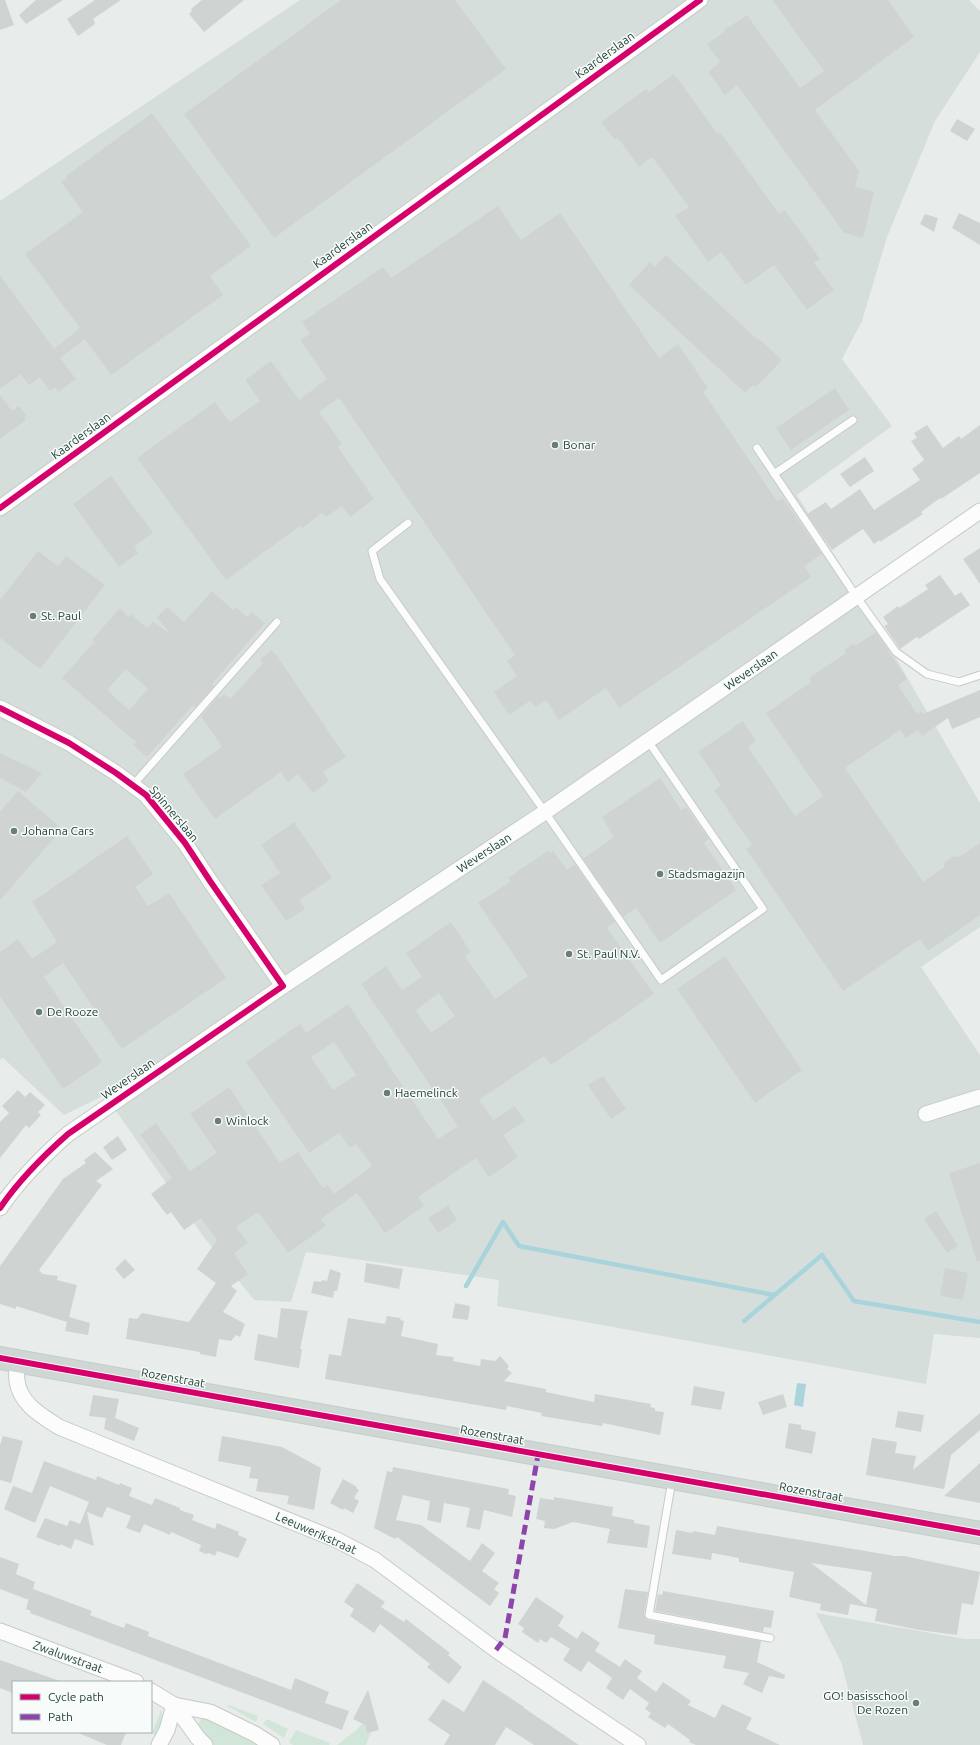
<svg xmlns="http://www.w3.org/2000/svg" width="980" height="1745" font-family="Ubuntu,sans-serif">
  <rect width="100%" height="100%" fill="#e8edeb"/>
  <!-- built -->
  <g fill="#d6dedb">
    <polygon points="300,0 969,0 980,11 980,52 935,121 887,237 862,321 842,359 892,426 797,495 864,603 980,803 980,927 921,967 980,1055 980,1338 934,1334 926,1384 497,1306 499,1280 306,1252 291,1302 254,1300 203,1236 105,1095 64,1115 3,1058 0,1060 0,201"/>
    <polygon points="816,1613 965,1639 980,1639 980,1745 863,1745 841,1662"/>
  </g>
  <!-- green -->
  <g fill="#d1e6d8">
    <polygon points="229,1705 258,1716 256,1722 227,1706"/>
    <polygon points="161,1710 164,1720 158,1737 152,1733"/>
    <polygon points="205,1718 261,1745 214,1745 199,1730 198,1725 201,1719"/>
    <polygon points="267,1719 288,1729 284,1738 263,1724"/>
    <polygon points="364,1722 367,1733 371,1732 366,1745 337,1745 354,1732"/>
    <polygon points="296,1730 330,1743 329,1745 293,1745 289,1742"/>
  </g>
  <!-- water -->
  <polygon fill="#a9d4db" points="797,1383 806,1384 803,1407 794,1405"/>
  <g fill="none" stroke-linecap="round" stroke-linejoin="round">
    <!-- stream -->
    <g stroke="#a9d4db" stroke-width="4.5">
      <polyline points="466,1286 503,1222 519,1246 774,1295"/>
      <polyline points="744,1321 822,1255 854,1301 980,1322"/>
    </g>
  </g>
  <!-- building -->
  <g fill="#cfd4d2" fill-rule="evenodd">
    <polygon points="0,0 5,0 14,25 0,30"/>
    <polygon points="36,0 63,0 26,24 19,15"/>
    <polygon points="95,0 121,0 93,19 95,24 78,36 67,19"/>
    <polygon points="202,0 244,0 204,32 189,14 192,11 191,9"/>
    <polygon points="341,0 455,0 506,69 274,238 184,114"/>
    <polygon points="772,0 888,0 914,37 815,110 859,171 855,187 874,192 863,238 844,233 737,85 725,95 708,72 720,62 707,44 724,32 726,28 729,27 747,15 800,88 824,71"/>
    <polygon points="674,74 718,134 720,132 779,214 785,210 820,259 814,263 834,290 807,310 774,265 746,285 721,252 708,262 675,216 689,207 664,173 652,157 639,167 618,138 615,140 601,122 646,89 649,92"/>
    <polygon points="152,113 251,246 210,276 223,295 111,375 85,339 60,358 76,379 58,392 55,387 50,391 40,377 29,385 21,374 0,389 0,275 54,349 80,328 25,254 83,212 61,182 67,178 66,176"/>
    <polygon points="957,119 975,129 967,141 950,131"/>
    <polygon points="498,206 521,240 560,213 659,358 678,344 708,388 703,392 777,501 783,498 822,554 804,566 811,577 619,708 606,688 559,720 546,700 535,707 530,701 509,715 494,692 517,676 507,661 515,655 339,398 319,412 342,444 338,447 374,499 350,517 342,506 326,517 322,513 302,528 300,526 226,580 137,458 215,402 230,422 260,401 245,380 271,361 299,400 327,379 300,340 310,334 302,322 383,267 391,278"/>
    <polygon points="959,213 980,223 980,245 952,228"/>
    <polygon points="925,214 938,218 934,232 920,224"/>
    <polygon points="666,255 758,340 759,339 782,360 756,387 753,385 745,393 629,285 650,262 655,267"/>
    <polygon points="835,388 849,410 791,450 776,428"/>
    <polygon points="0,395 12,411 19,406 27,416 24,417 26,420 0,439"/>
    <polygon points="927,425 943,448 959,436 961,439 980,425 980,473 941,499 940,498 921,512 923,514 880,542 879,540 874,544 863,529 832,550 807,514 826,502 831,509 860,489 874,510 920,480 912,469 924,460 911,441 917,438 914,433"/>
    <polygon points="865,457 874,471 850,487 840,474"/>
    <polygon points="111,476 153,533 134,546 138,553 119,567 73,504"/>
    <polygon points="980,548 980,584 963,559"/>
    <polygon points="38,551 58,566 66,556 105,585 40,669 0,638 0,600"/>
    <polygon points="940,575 955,596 961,592 970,605 919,639 917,637 900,649 884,626 888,624 883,617 898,606 899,608 928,589 925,585"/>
    <path d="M212 591 233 610 236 607 247 617 252 612 265 623 212 684 214 686 195 708 193 705 147 757 133 745 136 742 62 678 94 642 92 640 120 608 128 617 131 614 147 628 153 622 169 633 157 617 167 607 184 622ZM126 669 148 689 129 710 107 690Z"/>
    <polygon points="876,632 907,679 898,685 917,714 921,711 923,714 980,690 980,717 952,729 948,718 922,736 918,730 906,738 900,730 845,768 923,882 944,867 945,862 954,856 959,857 980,843 980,915 928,951 920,939 843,991 746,849 752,845 714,790 721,785 698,752 743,721 756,741 748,747 795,816 823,796 766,713 811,682 809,678 846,653 844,650 853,644 855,646"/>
    <polygon points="271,650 277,656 346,757 323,772 329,781 313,793 298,774 288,782 281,772 215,819 183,774 222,747 201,716 218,696 220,698 224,694 230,699 263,663 260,660"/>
    <polygon points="0,753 42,773 26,792 0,778"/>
    <polygon points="660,778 681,810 686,807 709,839 704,843 736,890 660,943 636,908 623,917 583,859 614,837 602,817"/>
    <polygon points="18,791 62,829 0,900 0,812"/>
    <polygon points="294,822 332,878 299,900 305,909 286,921 261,885 280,873 261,845"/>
    <polygon points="127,836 153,874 135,887 148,906 169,893 226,978 122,1049 63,963 44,977 102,1062 63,1089 0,996 0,952 18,939 32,959 57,942 32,902"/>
    <path d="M549 850 551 853 553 851 567 870 575 864 615 922 607 928 654 994 551 1065 544 1056 479 1100 493 1120 515 1106 525 1121 503 1135 518 1157 489 1177 476 1158 418 1197 424 1206 385 1233 357 1193 321 1219 326 1226 288 1253 258 1212 236 1227 248 1243 234 1253 248 1274 231 1286 237 1291 223 1312 245 1324 240 1337 236 1335 231 1341 219 1339 216 1357 200 1354V1352L126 1339 129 1318 137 1319 142 1313 189 1322 216 1283 197 1269 217 1240 201 1218 184 1230 171 1212 167 1215 151 1194 172 1178 140 1135 156 1123 190 1171 217 1153 190 1114 229 1087 280 1163 298 1152 323 1188 328 1185 334 1194 372 1166 356 1144 350 1148 339 1133 309 1153 246 1062 300 1024 306 1033 348 1004 438 1139 458 1126 361 984 386 966 402 990 422 977 406 953 451 922 471 952 465 956 495 999 528 976 478 903 511 881 508 878ZM439 993 455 1016 431 1033 416 1010ZM334 1042 356 1075 333 1090 311 1057Z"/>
    <polygon points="725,956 802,1070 755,1103 677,989"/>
    <polygon points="603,1076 626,1109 611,1119 588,1085"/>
    <polygon points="18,1090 25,1097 30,1092 45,1105 38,1112 41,1115 29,1128 26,1125 0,1158 0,1122 9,1113 2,1106"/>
    <polygon points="118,1136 127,1150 112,1160 103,1147"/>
    <polygon points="95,1152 113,1169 96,1181 102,1185 39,1270 43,1274 58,1276 57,1280 77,1285 69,1317 90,1323 88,1335 65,1331 67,1322 16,1306 16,1309 0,1304 0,1266 63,1179 86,1163 84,1160"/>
    <polygon points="980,1163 980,1261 977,1262 949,1173"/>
    <polygon points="448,1205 457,1220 438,1233 428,1218"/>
    <polygon points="936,1211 958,1246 947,1253 924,1219"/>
    <polygon points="125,1259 135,1270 124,1279 115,1269"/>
    <polygon points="366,1263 403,1269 399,1289 364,1282"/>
    <polygon points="945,1268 968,1273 963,1300 940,1296"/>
    <polygon points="330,1269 341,1273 337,1291 334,1291 333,1298 311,1293 314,1281 321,1282 322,1280 327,1281"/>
    <polygon points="455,1303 470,1306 468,1320 452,1318"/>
    <polygon points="281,1308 308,1311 300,1349 302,1349 299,1368 254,1360 258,1334 277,1338"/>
    <polygon points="387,1316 401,1318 400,1320 404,1321 401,1336 438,1344 436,1355 454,1357 453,1361 480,1366 481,1359 495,1361 500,1356 509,1366 507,1369 512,1373 504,1381 546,1389 546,1392 594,1402 595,1394 651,1404 650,1407 655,1408 655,1411 664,1412 660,1435 603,1423 602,1426 541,1416 542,1413 507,1406 506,1410 325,1379 329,1354 341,1356 348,1318 385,1324"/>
    <polygon points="694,1386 725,1392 721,1410 691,1405"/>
    <polygon points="783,1394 787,1407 763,1415 758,1402"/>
    <polygon points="93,1395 119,1399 115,1418 139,1428 134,1441 104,1429 106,1418 89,1416"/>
    <polygon points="898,1411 924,1415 921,1432 895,1427"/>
    <polygon points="980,1413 980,1430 951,1455 944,1489 866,1475 872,1438 897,1442 895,1453 916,1456 913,1470"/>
    <polygon points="789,1423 801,1425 801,1429 816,1432 812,1454 785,1448"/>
    <polygon points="3,1436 23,1441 11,1483 0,1480 0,1445"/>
    <polygon points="222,1436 282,1447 321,1468 314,1510 287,1504 289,1496 256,1491 258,1479 249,1478 251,1467 218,1461"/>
    <polygon points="44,1461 96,1480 97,1476 119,1485 120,1483 132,1488 129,1496 152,1505 155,1498 180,1508 180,1510 194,1515 192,1520 215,1529 217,1523 239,1532 238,1535 247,1539 238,1558 217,1551 215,1556 209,1553 206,1554 199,1551 201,1545 171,1532 170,1535 144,1524 140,1533 126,1528 131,1516 107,1507 102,1518 87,1512 94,1546 75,1539 71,1549 60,1544 60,1546 36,1537 45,1518 67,1526 70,1520 80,1524 89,1502 50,1486 35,1523 4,1509 13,1486 32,1493"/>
    <polygon points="980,1463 980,1503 944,1496"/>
    <polygon points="393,1467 509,1489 508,1494 516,1496 512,1517 484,1510 480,1530 466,1527 470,1508 444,1503 441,1523 427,1520 430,1501 403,1495 396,1520 421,1525 470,1561 482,1543 495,1553 482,1571 499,1583 494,1589 499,1593 490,1606 397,1537 395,1539 374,1528 387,1471 392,1472"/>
    <polygon points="343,1479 357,1487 356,1488 359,1490 354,1498 359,1501 353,1513 344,1508 343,1510 330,1503"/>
    <polygon points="554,1497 613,1507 612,1516 634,1520 634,1523 650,1526 647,1548 607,1543 610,1529 573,1522 554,1529 544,1528 545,1521 536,1519 540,1498 554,1500"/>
    <path d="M717 1526 895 1556H904L980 1572 973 1605 962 1603 957 1635 919 1630 875 1621 877 1609 850 1604 848 1615 820 1610 821 1604 789 1597 794 1572 739 1562V1558L712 1553 711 1560 672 1554 676 1530 693 1533V1531L715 1535ZM811 1563 872 1572 866 1605Z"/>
    <polygon points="0,1557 19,1564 16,1574 35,1582 33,1589 92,1611 90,1615 124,1628 126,1623 149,1632 148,1636 291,1690 295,1678 329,1692 325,1703 349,1711 342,1730 30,1613 31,1611 26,1609 29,1598 29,1600 0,1589"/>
    <polygon points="357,1583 385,1602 381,1607 404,1622 406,1619 450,1653 448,1655 462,1667 449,1684 427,1667 430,1664 380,1624 374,1633 350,1616 354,1609 344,1602"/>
    <polygon points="625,1589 648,1592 644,1615 648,1620 761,1641 757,1662 785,1675 784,1679 769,1676 762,1693 743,1684 749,1673 723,1668 726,1656 654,1644 655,1635 618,1628"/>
    <polygon points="663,1591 774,1611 771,1628 764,1627 763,1632 655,1611 658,1594 662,1595"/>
    <polygon points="536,1597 564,1616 558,1626 577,1639 582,1631 600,1643 595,1651 620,1667 625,1659 633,1665 642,1671 637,1678 656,1692 663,1682 691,1701 688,1705 715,1718 722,1704 752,1718 746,1729 780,1745 696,1745 689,1742 690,1740 668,1724 665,1728 648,1717 651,1713 645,1709 649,1703 630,1689 623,1700 606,1688 612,1678 588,1661 581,1672 563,1660 570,1649 551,1637 546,1643 540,1639 538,1643 522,1632 524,1628 518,1624"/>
    <polygon points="0,1660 60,1681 59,1682 13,1682 13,1693 0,1688"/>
    <polygon points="483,1680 524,1707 524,1708 579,1745 534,1745 506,1727 495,1745 444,1745 450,1735 428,1720 443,1699 464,1712"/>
    <polygon points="368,1690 379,1730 367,1733 365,1725 353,1719"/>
    <polygon points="76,1732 126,1732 121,1745 107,1745"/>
  </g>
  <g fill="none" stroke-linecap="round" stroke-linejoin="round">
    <!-- service casing -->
    <g stroke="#c5cac8" stroke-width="9">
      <g id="service">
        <polyline points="757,448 856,596 896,652 927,674 959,682 980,675"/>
        <polyline points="774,474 853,420"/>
        <polyline points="408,523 372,551 380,579 545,812 661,980 763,909 648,741"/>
        <polyline points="133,785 277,622"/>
        <polyline points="672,1480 649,1615 770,1638"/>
      </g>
    </g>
    <!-- minor casing -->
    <g stroke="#c5cac8" stroke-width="17">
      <g id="minor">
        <polyline points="0,508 700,0"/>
        <polyline points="0,708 69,743 116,773 146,795 185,843 210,881 283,986"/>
        <polyline points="926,1114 980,1097"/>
        <path d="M0 1208C19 1180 42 1157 68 1134L283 986 545 812 980 511"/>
        <path d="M17 1362C17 1368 16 1375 17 1381 20 1404 42 1416 59 1427L337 1540 375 1560 496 1650 638 1745"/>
        <polyline points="0,1631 136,1682"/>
        <polyline points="151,1691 174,1705 198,1738 205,1745"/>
        <polyline points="174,1705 210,1712 255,1734 272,1745"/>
        <polyline points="159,1745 167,1730 174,1705"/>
      </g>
    </g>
    <!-- primary casing -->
    <g stroke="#c3ccc9" stroke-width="24">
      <polyline id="primary" points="0,1358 980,1533"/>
    </g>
    <!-- service -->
    <use href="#service" stroke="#fcfcfc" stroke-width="7"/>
    <!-- minor -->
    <use href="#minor" stroke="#fcfcfc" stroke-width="15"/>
    <!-- primary -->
    <use href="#primary" stroke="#cfd7d5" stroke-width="22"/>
    <!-- quiet -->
    <polyline stroke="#8e44ad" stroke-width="5" stroke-dasharray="10 5" stroke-linecap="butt" points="496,1650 505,1638 538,1455"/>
    <!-- cycleway casing -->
    <g stroke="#f7fbf9" stroke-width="8">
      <g id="cycleway">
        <polyline points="0,508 700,0"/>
        <path d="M0 708 69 743 116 773 146 795 185 843 210 881 283 986 68 1134C42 1157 19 1180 0 1208"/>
        <polyline points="0,1358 980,1533"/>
      </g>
    </g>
    <!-- cycleway -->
    <use href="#cycleway" stroke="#d6006c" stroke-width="6"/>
  </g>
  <!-- markers -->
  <g fill="#697e78" stroke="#f7fbf9" stroke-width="1.5">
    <circle cx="555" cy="445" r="4"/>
    <circle cx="33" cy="616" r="4"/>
    <circle cx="14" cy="831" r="4"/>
    <circle cx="660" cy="874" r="4"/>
    <circle cx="569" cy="954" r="4"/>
    <circle cx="39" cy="1012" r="4"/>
    <circle cx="387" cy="1093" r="4"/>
    <circle cx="218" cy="1121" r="4"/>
    <circle cx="916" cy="1703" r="4"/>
  </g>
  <g text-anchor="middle" stroke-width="3" stroke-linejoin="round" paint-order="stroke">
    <!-- street labels -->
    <g font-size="12" fill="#24423a" stroke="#f7fbf9">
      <text transform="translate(605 55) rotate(-36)" y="4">Kaarderslaan</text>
      <text transform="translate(343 245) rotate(-36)" y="4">Kaarderslaan</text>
      <text transform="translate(81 436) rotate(-36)" y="4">Kaarderslaan</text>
      <text transform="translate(751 670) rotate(-35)" y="4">Weverslaan</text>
      <text transform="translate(174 814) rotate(50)" y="4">Spinnerslaan</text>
      <text transform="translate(484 853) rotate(-33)" y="4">Weverslaan</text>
      <text transform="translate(128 1079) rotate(-35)" y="4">Weverslaan</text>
      <text transform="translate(173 1378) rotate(10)" y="4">Rozenstraat</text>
      <text transform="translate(492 1435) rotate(10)" y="4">Rozenstraat</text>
      <text transform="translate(811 1492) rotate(10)" y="4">Rozenstraat</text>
      <text transform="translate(316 1533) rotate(24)" y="4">Leeuwerikstraat</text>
      <text transform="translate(68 1657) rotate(20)" y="4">Zwaluwstraat</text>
    </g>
    <!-- poi labels -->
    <g font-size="12" fill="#24423a" stroke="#f7fbf9" text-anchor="start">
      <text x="563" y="449">Bonar</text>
      <text x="41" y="620">St. Paul</text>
      <text x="22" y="835">Johanna Cars</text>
      <text x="668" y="878">Stadsmagazijn</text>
      <text x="577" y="958">St. Paul N.V.</text>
      <text x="47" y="1016">De Rooze</text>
      <text x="395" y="1097">Haemelinck</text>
      <text x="226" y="1125">Winlock</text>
      <text x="908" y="1700" text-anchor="end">GO! basisschool<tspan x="908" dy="14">De Rozen</tspan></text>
    </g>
  </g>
  <!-- legend -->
  <rect x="12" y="1681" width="140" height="52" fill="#f7fbf9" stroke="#a3b1ad"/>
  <rect x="20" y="1694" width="20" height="6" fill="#d6006c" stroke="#a3b1ad"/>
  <text x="48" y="1701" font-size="12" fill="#24423a">Cycle path</text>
  <rect x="20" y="1714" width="20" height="6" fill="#8e44ad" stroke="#a3b1ad"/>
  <text x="48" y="1721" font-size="12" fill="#24423a">Path</text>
</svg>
